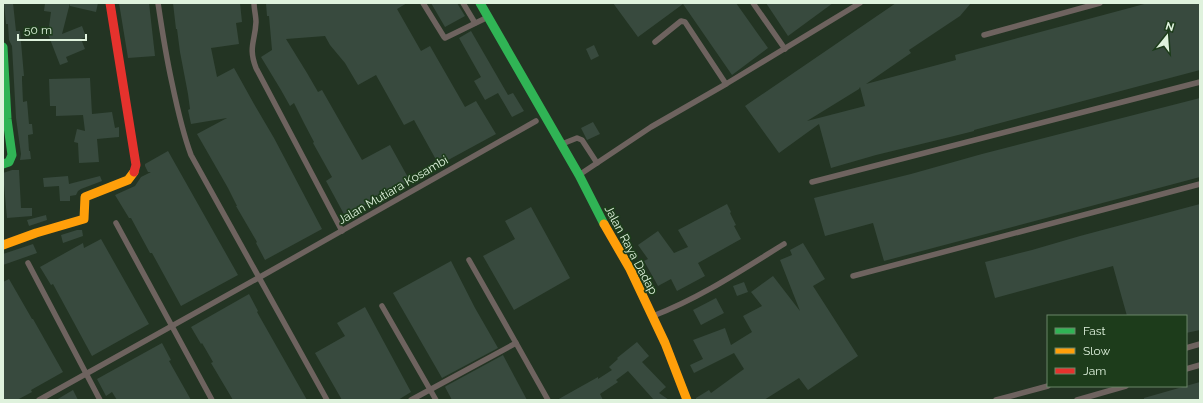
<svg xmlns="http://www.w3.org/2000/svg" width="1203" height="403" font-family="Raleway,sans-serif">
  <rect width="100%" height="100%" fill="#233423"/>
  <!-- building -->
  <g fill="#384a3e" fill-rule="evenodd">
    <polygon points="4,3 13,3 16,31 20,31 24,76 22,76 22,80 21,80 22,80 23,102 27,101 29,124 32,124 33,134 28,135 29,151 30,151 31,159 20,160 21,154 16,118 12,46 9,40 8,24 6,24"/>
    <polygon points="45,3 70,3 62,34 82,26 86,37 81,39 85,49 66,57 68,62 60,65 48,34 51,12 44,11"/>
    <polygon points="70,3 98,3 96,12 70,6"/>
    <polygon points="119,3 149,3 155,56 128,58"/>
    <polygon points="173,3 240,3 242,22 236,23 239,44 211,48 217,77 234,68 254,104 274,138 322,229 265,260 256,243 257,242 236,206 237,206 228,188 197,134 227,118 191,124 188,110 190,109 188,94 180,52 177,29 176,29"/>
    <polygon points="266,3 407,3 397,9 421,51 430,46 465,107 476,101 496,134 439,165 414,120 404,125 376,75 358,85 345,63 330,45 325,36 286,39 307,73 318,92 322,90 362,160 390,145 410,181 345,216 326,181 332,177 313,143 314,142 304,123 294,103 290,106 281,90 261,57 272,50 269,16 267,16"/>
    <polygon points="431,3 457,3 465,16 445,27"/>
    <polygon points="613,3 736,3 768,48 732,75 683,4 638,37"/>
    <polygon points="766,3 833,3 788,36"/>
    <path d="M896 3H971L960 16 909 50 911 53 866 84 956 60 955 55 1148 3H1200V70L974 130V131L950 137 876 155 831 168 819 124 779 153 745 106ZM860 87 865 106 807 121 859 89Z"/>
    <polygon points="471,31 508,95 513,93 524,111 512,117 498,93 485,100 474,81 481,77 459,38"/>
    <polygon points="594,45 599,56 591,60 586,49"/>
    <polygon points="90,78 92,114 112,112 115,128 119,127 119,137 97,139 99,162 79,163 78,143 74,142 77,129 85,131 83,115 56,116 56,106 50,106 49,79"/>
    <polygon points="1200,98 1200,177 884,261 873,223 825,236 814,198 911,174 982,154"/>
    <polygon points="593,122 600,134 587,140 581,128"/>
    <polygon points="168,151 238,275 181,306 152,253 150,253 131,218 129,218 115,195 135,186 141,177 151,172 148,172 145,166 145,164"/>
    <polygon points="12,170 19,170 21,208 32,208 32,216 7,218 4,185 3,186 3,173"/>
    <polygon points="68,176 69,184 100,176 102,181 81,189 78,191 76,195 70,196 70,201 60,201 59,186 44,187 43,178"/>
    <polygon points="727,204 731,212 730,213 736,225 734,226 741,239 698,263 705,276 677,291 671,279 658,286 644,261 648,259 638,245 658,231 674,253 688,247 678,230"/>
    <polygon points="1200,204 1200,330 1186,333 1186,316 1127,316 1113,266 995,298 985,262 1032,250 1080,236"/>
    <polygon points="531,207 570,278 514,310 483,256 515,239 505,221"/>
    <polygon points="46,215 47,220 29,226 27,220"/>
    <polygon points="77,230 82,230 83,236 63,243 61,235"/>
    <polygon points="101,239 149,324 92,356 53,284 51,285 40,267 83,243 84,248"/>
    <polygon points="803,243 825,279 813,286 858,356 808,390 799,378 764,400 696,400 696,398 709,390 711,393 744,369 734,353 694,373 690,365 703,359 693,340 725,328 731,345 752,332 743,316 762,306 751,292 773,276 800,311 780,260 792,255 790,250"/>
    <polygon points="33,244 37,253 3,265 3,254"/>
    <polygon points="451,261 475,308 498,348 442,378 393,293"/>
    <polygon points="9,279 32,319 33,319 63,372 31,390 32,392 17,400 3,400 3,282"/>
    <polygon points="744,282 748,292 737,296 733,286"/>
    <polygon points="249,294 258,311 257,312 307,400 233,400 211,363 213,362 202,343 201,344 191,327"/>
    <polygon points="716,298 724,313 701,325 693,310"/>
    <polygon points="365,307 411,392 398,400 342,400 315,353 345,336 337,323"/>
    <polygon points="637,342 649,356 642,362 666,387 659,393 669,400 654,400 628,371 616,380 618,382 600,394 603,400 557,400 598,377 598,379 612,370 609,367 618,359 617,358"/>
    <polygon points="162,343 171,360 169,361 191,400 117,400 112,392 106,396 97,379"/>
    <polygon points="503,355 527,400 452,400 445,387 446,386"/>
    <polygon points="1200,382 1200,400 1144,400 1144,398"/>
    <polygon points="73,390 78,400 56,400"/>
  </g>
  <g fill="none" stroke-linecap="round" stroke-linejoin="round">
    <!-- lane -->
    <g stroke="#6e635f" stroke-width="5.5">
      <path d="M158 3C162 30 166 56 172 83 177 107 182 131 191 155L327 400"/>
      <path d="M254 3C254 9 256 16 256 22 255 42 248 47 256 68L342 231"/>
      <polyline points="423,3 444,37 445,38 488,17"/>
      <polyline points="463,3 475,23"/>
      <polyline points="753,3 785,49"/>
      <polyline points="984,35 1100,3"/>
      <polyline points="655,42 681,21 685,22 726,84"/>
      <polyline points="562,144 577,138 582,140 597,163"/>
      <polyline points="579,175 651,127 726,84 860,3"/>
      <polyline points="812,182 1200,82"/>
      <polyline points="116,223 212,400"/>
      <polyline points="28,263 100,400"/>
      <polyline points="853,276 1200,184"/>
      <polyline points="382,306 436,400"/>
      <path d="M653 316C700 298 742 270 784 244"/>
      <polyline points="516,343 548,400"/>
      <polyline points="1186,348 1200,344"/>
      <polyline points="1186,369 1200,365"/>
      <polyline points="39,400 260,277 536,121"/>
      <polyline points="411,400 516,343 469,260"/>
      <polyline points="996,400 1048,386"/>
      <polyline points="1077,400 1126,386"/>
    </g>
    <!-- fast -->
    <g stroke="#30b455" stroke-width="9">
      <polyline points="480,3 579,175 604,224"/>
      <polyline points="3,47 7,119 12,155 9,162 3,164"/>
    </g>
    <!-- slow -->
    <g stroke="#ff9f0a" stroke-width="9">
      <polyline points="604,224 630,269 665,343 687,400"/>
      <polyline points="3,245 36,233 84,219 85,197 128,180 134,172"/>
    </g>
    <!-- jam -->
    <polyline stroke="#e5322d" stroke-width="9" points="110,3 136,165 134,172"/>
  </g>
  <g text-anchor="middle" stroke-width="3.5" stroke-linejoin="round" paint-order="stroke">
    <!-- street labels -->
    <g font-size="12" fill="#dff2dd" stroke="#1d3c1b">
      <text transform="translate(393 190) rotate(-30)" y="4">Jalan Mutiara Kosambi</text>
      <text transform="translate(631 250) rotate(62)" y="4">Jalan Raya Dadap</text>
    </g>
  </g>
  <!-- border -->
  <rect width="1203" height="403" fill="none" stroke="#dff2dd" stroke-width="8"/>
  <!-- legend -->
  <rect x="1047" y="315" width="140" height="72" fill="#1d3c1b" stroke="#6b8569"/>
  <rect x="1055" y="328" width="20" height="6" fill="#30b455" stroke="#6b8569"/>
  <text x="1083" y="335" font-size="12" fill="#dff2dd">Fast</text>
  <rect x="1055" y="348" width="20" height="6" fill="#ff9f0a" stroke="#6b8569"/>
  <text x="1083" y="355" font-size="12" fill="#dff2dd">Slow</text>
  <rect x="1055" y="368" width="20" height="6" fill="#e5322d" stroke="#6b8569"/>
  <text x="1083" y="375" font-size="12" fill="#dff2dd">Jam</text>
  <!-- north arrow -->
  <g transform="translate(1167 36) rotate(17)" stroke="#1d3c1b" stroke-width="3" paint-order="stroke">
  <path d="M0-3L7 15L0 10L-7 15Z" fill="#dff2dd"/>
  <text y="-6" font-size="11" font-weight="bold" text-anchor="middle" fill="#dff2dd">N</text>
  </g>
  <!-- scale -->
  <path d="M18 34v6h68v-6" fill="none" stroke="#dff2dd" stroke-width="2"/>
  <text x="24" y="34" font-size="12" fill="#dff2dd" stroke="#1d3c1b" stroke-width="3" paint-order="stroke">50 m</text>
</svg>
